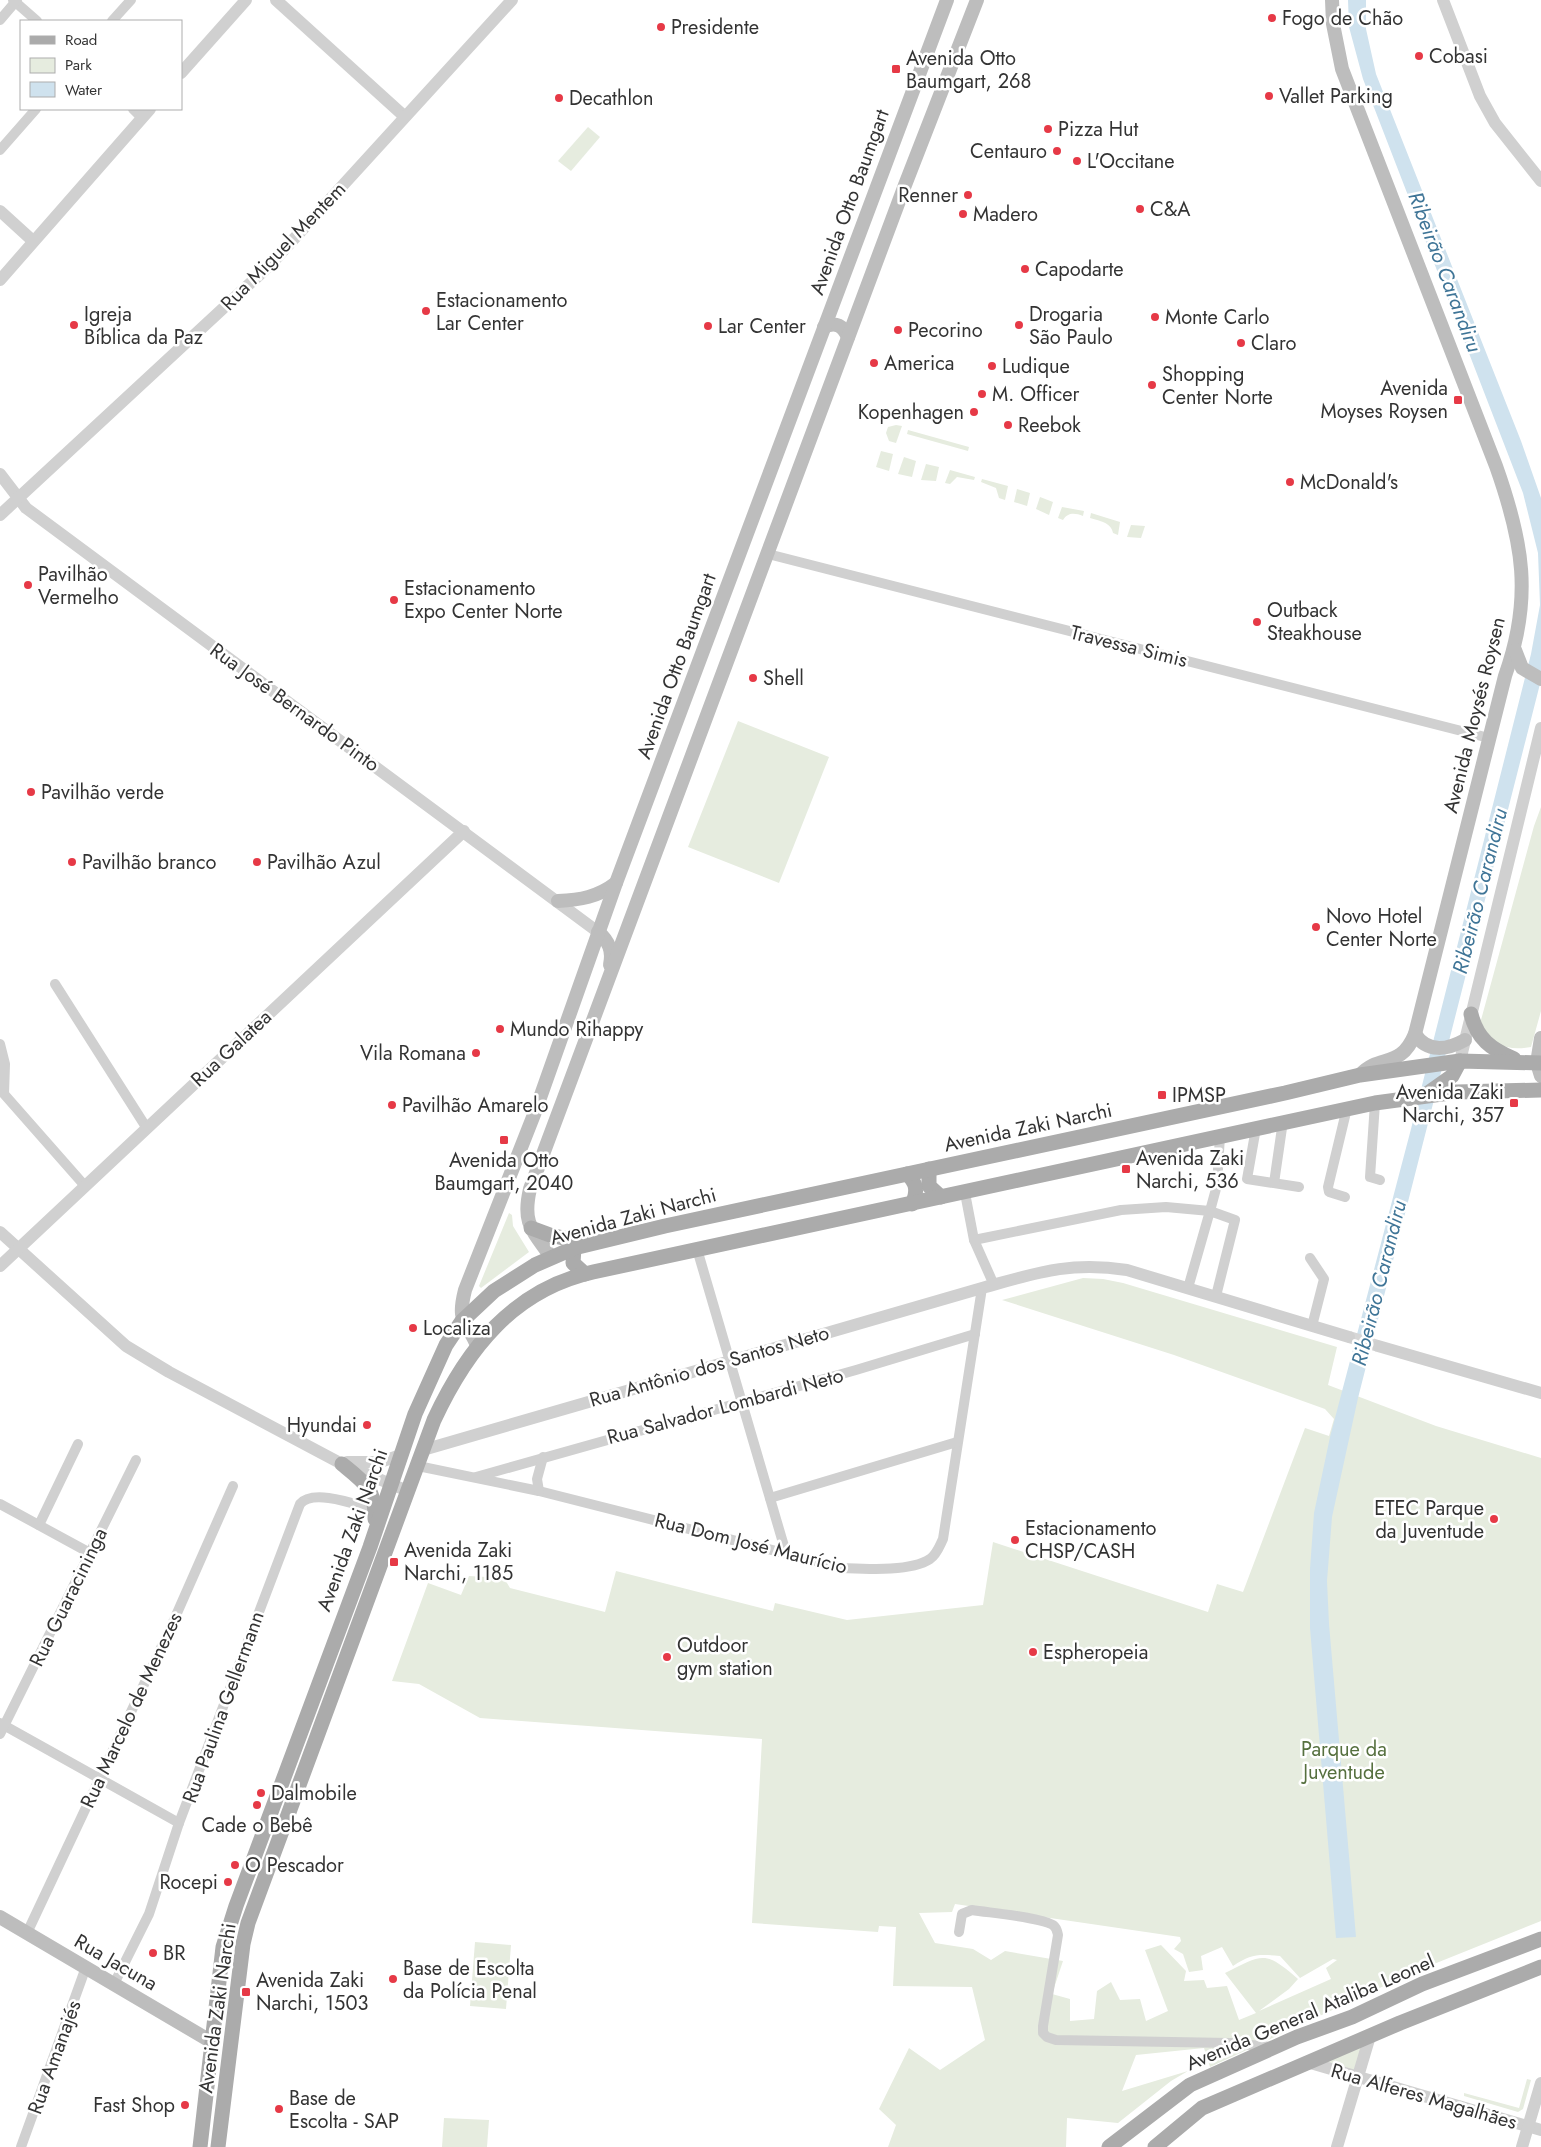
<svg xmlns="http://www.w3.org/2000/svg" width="1541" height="2147" font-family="Jost,sans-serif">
  <rect width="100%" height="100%" fill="#fff"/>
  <!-- green -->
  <g fill="#e6ecdf" fill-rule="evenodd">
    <polygon points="588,127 600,137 571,171 558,161"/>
    <polygon points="896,425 902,426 896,443 889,441 886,433 888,427"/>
    <polygon points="908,430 969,447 968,451 907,434"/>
    <polygon points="881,451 893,454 889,471 876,467"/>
    <polygon points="904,457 916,461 912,477 898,474"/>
    <polygon points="926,464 939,467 936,481 921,480"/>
    <polygon points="950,470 975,477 974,480 957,477 950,484 945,483"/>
    <polygon points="982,479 1008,486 1005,500 999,498 996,488 981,482"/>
    <polygon points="1017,489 1030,493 1027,506 1014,502"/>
    <polygon points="1040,497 1053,502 1049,515 1036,509"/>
    <path d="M1062 507 1084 511 1083 516C1075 513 1068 512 1063 520L1058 518Z"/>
    <path d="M1091 513 1120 522 1118 535 1113 533C1111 522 1099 521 1090 518Z"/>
    <polygon points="1131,525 1145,526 1141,538 1127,537"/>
    <polygon points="738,721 829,757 779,883 688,847"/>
    <path d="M1541 807V1011L1531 1047C1506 1051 1498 1045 1478 1031L1534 826Z"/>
    <polygon points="509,1213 512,1215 513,1226 529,1252 481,1288 479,1286"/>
    <path d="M1083 1278 1103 1279 1123 1283 1337 1347 1328 1385 1436 1426 1541 1458V1921L1414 1972 1210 2067 1204 2048 1136 2055 1122 2091 1188 2071 1171 2081 1118 2123 1067 2118 1066 2147H888L896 2125 879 2109 909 2048 940 2070 985 2040 972 1987 893 1986 896 1927 879 1926 878 1932 752 1923 762 1739 480 1718 419 1684 392 1681 428 1583 461 1595 469 1576 504 1578 510 1588 605 1612 616 1571 773 1611 775 1603 847 1620 983 1605 993 1542 1208 1612 1217 1584 1243 1592 1305 1428 1329 1436 1334 1419 1325 1409 1174 1355 1002 1300ZM955 1904 1180 1937 1181 1941 1174 1949 1183 1954 1189 1972 1203 1970 1201 1956 1222 1947 1233 1966C1251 1954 1258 1954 1280 1956L1300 1978 1333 1959 1337 1960 1326 1968 1331 1979 1259 2011 1289 1989 1298 1979C1265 1950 1263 1954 1225 1973L1256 2013 1239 2020 1227 1986 1207 1988 1204 1980 1184 1981 1186 1971 1161 1945 1145 1950 1168 2011 1146 2021 1140 1999 1120 2000 1111 1982 1097 1991 1094 2019 1070 2021V1999L1052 1994 1063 1961 1005 1951 991 1960 973 1949 935 1943 919 1913 952 1912Z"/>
    <polygon points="475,1942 511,1945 506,2009 470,2006"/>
    <polygon points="1367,2040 1357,2074 1312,2062"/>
    <polygon points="1527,2079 1531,2080 1523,2109 1518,2112 1464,2096 1464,2093 1519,2108"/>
    <polygon points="444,2118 489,2120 487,2147 442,2147"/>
  </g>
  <!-- water -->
  <polygon fill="#cfe2ee" points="1348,0 1366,0 1366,29 1376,74 1521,441 1541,498 1541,680 1358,1398 1332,1517 1327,1581 1329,1624 1356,1937 1336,1938 1310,1628 1310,1569 1314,1513 1330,1437 1411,1129 1531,654 1540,605 1538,553 1523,493 1363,79 1349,27"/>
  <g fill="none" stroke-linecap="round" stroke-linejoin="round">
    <!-- tertiary-tunnel -->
    <polyline stroke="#d6d6d6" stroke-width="12" stroke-dasharray="12 6" stroke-linecap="butt" points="1349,1337 1378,1346"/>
    <!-- minor -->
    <g stroke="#d0d0d0" stroke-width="10">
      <polyline points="13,0 37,21"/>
      <polyline points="0,20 17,0"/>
      <polyline points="112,21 131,0"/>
      <polyline points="133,109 142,118"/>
      <polyline points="0,150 36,109"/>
      <polyline points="768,554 1489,738"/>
      <polyline points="55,984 146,1127"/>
      <polyline points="0,1044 5,1064 4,1094 85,1186"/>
      <polyline points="1375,1103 1370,1177 1380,1180"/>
      <polyline points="1256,1128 1247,1179 1299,1187"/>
      <polyline points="1274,1183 1283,1121"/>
      <polyline points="965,1193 974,1240 994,1285"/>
      <polyline points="1345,1197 1329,1192 1328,1187 1347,1108"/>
      <polyline points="974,1240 1121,1210 1166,1207 1210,1211 1217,1185 1220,1136"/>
      <polyline points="697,1249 786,1553"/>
      <polyline points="1310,1258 1324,1279 1312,1326"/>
      <polyline points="1188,1288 1210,1211 1235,1220 1216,1296"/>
      <path d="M418 1466 539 1491 843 1568C866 1569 910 1572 930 1559 937 1554 939 1547 943 1539L982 1288"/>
      <polyline points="476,1477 856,1370 975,1334"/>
      <polyline points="539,1491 537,1479 543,1457"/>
      <polyline points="770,1498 957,1442"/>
      <polyline points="0,1504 90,1553"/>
      <polyline points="39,1525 78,1444"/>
      <polyline points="0,1723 179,1823"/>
      <polyline points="0,1734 136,1460"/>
      <path d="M959 1932 962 1914 972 1910C991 1913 1039 1917 1053 1925 1057 1928 1057 1931 1058 1935L1043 2026V2033L1047 2037 1056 2040 1230 2043 1272 2047"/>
      <polyline points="27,1933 170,1629 233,1486"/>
      <path d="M114 1984 149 1914 179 1823 300 1504C313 1488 357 1505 376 1510"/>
      <polyline points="21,2147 86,1967"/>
    </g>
    <!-- tertiary -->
    <g stroke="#d0d0d0" stroke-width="12">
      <polyline points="276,0 404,116"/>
      <polyline points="1443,0 1480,96 1495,123 1541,181"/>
      <polyline points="181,73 246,0"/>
      <polyline points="0,211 33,241"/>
      <polyline points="0,280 150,109"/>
      <polyline points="0,474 26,508 598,932"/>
      <polyline points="0,515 271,264 512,0"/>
      <polyline points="1460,1061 1541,728"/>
      <polyline points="0,1232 126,1346 169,1372 342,1464 408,1491"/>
      <polyline points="0,1266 464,831"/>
      <polyline points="1378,1346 1541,1393"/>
      <path d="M423 1450 982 1288C1036 1273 1070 1261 1127 1270L1349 1337"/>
      <polyline points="347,1462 380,1462 401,1455"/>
      <polyline points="1307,2062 1541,2130"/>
      <polyline points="1337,2147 1370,2036"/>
      <polyline points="1522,2147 1541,2083"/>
    </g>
    <!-- secondary -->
    <g stroke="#bdbdbd" stroke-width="14">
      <path d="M1332 0 1333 24 1342 69 1496 466C1523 542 1533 598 1505 676L1415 1034C1400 1070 1380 1053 1360 1075"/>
      <path d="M824 327C836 321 843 326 848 337"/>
      <polyline points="1515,650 1522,668 1541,679"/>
      <path d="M558 901C580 900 598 897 616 883"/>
      <path d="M598 932C609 941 613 951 610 965"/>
      <path d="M1415 1034C1427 1053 1447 1050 1465 1040"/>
      <polyline points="1541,1038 1537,1063 1541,1076"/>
      <path d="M551 1257C532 1230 522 1223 530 1189L905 185 977 0"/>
      <path d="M477 1345C465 1319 457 1322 465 1290L535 1112 616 883 947 0"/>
      <polyline points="0,1917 212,2042"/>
    </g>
    <!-- primary -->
    <g stroke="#ababab" stroke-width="15">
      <path d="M1471 1014C1477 1039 1491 1049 1514 1059"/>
      <polyline points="1428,1093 1452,1076 1460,1061"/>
      <polyline points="929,1169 929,1186 941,1197"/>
      <path d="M907 1174C917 1183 918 1192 912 1204"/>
      <polyline points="531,1228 550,1235 586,1243"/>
      <polyline points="574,1248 573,1263 585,1274"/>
      <path d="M342 1464C363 1481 376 1489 375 1519"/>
      <polyline points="200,2147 223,1947 236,1906 370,1547 415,1414 446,1345 462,1321 494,1291 535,1265 574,1248 665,1226 1285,1093 1360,1075 1460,1061 1541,1063"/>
      <path d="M218 2147 243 1944 248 1923 434 1420C467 1349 513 1290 593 1272L1375 1103 1457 1092 1541 1090"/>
      <polyline points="1109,2147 1190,2085 1297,2037 1352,2017 1422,1984 1541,1939"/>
      <polyline points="1155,2147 1202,2108 1400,2023 1541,1967"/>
    </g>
  </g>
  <!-- markers -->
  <g fill="#e63946" stroke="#fff" stroke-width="2">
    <circle cx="1272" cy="18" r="5"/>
    <circle cx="661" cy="27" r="5"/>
    <circle cx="1419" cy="56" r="5"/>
    <rect x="891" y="64" width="10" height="10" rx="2.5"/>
    <circle cx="1269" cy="96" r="5"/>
    <circle cx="559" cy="98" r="5"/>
    <circle cx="1048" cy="129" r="5"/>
    <circle cx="1057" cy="151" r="5"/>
    <circle cx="1077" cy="161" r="5"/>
    <circle cx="968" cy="195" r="5"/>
    <circle cx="1140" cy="209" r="5"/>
    <circle cx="963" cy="214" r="5"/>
    <circle cx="1025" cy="269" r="5"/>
    <circle cx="426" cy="311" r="5"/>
    <circle cx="1155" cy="317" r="5"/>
    <circle cx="74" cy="325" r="5"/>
    <circle cx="1019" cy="325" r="5"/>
    <circle cx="708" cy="326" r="5"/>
    <circle cx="898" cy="330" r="5"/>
    <circle cx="1241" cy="343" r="5"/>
    <circle cx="874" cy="363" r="5"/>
    <circle cx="992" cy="366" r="5"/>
    <circle cx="1152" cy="385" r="5"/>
    <circle cx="982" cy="394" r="5"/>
    <rect x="1453" y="395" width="10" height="10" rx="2.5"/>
    <circle cx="974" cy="412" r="5"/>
    <circle cx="1008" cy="425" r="5"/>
    <circle cx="1290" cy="482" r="5"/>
    <circle cx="28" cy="585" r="5"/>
    <circle cx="394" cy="600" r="5"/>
    <circle cx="1257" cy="622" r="5"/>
    <circle cx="753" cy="678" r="5"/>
    <circle cx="31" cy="792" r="5"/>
    <circle cx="72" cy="862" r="5"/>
    <circle cx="257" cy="862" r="5"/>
    <circle cx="1316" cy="927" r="5"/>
    <circle cx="500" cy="1029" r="5"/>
    <circle cx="476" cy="1053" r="5"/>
    <rect x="1157" y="1090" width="10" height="10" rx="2.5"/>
    <rect x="1509" y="1098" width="10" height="10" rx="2.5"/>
    <circle cx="392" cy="1105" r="5"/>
    <rect x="499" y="1135" width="10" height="10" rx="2.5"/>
    <rect x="1121" y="1164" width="10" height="10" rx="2.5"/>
    <circle cx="413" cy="1328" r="5"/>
    <circle cx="367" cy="1425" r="5"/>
    <circle cx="1494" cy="1519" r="5"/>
    <circle cx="1015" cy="1540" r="5"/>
    <rect x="389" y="1557" width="10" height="10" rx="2.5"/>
    <circle cx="1033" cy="1652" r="5"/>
    <circle cx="667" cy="1657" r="5"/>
    <circle cx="261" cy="1793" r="5"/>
    <circle cx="257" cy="1805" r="5"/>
    <circle cx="235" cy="1865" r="5"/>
    <circle cx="228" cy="1882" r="5"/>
    <circle cx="153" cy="1953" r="5"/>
    <circle cx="393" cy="1979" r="5"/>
    <rect x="241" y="1987" width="10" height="10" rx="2.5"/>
    <circle cx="185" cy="2105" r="5"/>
    <circle cx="279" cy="2109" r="5"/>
  </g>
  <g text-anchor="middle" stroke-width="5" stroke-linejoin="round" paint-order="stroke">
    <!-- poi labels -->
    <g font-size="20" fill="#333" stroke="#fff" text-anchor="start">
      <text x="1282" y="25">Fogo de Chão</text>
      <text x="671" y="34">Presidente</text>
      <text x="1429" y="63">Cobasi</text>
      <text x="906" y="65">Avenida Otto<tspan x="906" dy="23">Baumgart, 268</tspan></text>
      <text x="1279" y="103">Vallet Parking</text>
      <text x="569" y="105">Decathlon</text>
      <text x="1058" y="136">Pizza Hut</text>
      <text x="1047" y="158" text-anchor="end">Centauro</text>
      <text x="1087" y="168">L'Occitane</text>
      <text x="958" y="202" text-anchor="end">Renner</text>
      <text x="1150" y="216">C&amp;A</text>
      <text x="973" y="221">Madero</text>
      <text x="1035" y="276">Capodarte</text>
      <text x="436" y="307">Estacionamento<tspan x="436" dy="23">Lar Center</tspan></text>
      <text x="84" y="321">Igreja<tspan x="84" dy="23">Bíblica da Paz</tspan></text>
      <text x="1029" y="321">Drogaria<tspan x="1029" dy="23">São Paulo</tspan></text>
      <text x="1165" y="324">Monte Carlo</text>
      <text x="718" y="333">Lar Center</text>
      <text x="908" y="337">Pecorino</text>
      <text x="1251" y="350">Claro</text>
      <text x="884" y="370">America</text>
      <text x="1002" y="373">Ludique</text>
      <text x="1162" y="381">Shopping<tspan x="1162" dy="23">Center Norte</tspan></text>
      <text x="1448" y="395" text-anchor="end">Avenida<tspan x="1448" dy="23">Moyses Roysen</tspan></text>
      <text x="992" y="401">M. Officer</text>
      <text x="964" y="419" text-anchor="end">Kopenhagen</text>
      <text x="1018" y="432">Reebok</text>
      <text x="1300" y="489">McDonald's</text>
      <text x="38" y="581">Pavilhão<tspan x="38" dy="23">Vermelho</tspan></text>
      <text x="404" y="595">Estacionamento<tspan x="404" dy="23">Expo Center Norte</tspan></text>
      <text x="1267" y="617">Outback<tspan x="1267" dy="23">Steakhouse</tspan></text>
      <text x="763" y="685">Shell</text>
      <text x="41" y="799">Pavilhão verde</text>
      <text x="82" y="869">Pavilhão branco</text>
      <text x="267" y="869">Pavilhão Azul</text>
      <text x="1326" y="923">Novo Hotel<tspan x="1326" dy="23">Center Norte</tspan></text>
      <text x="510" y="1036">Mundo Rihappy</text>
      <text x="466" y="1060" text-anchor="end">Vila Romana</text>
      <text x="1504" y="1099" text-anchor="end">Avenida Zaki<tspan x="1504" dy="23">Narchi, 357</tspan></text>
      <text x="1172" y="1102">IPMSP</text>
      <text x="402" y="1112">Pavilhão Amarelo</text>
      <text x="1136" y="1165">Avenida Zaki<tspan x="1136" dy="23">Narchi, 536</tspan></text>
      <text x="504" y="1167" text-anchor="middle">Avenida Otto<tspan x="504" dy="23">Baumgart, 2040</tspan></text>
      <text x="423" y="1335">Localiza</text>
      <text x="357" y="1432" text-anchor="end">Hyundai</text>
      <text x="1484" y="1515" text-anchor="end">ETEC Parque<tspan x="1484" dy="23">da Juventude</tspan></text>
      <text x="1025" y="1535">Estacionamento<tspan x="1025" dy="23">CHSP/CASH</tspan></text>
      <text x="404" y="1557">Avenida Zaki<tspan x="404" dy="23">Narchi, 1185</tspan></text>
      <text x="677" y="1652">Outdoor<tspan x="677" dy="23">gym station</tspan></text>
      <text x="1043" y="1659">Espheropeia</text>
      <text x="271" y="1800">Dalmobile</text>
      <text x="257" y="1832" text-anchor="middle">Cade o Bebê</text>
      <text x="245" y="1872">O Pescador</text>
      <text x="218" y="1889" text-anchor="end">Rocepi</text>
      <text x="163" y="1960">BR</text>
      <text x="403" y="1975">Base de Escolta<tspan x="403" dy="23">da Polícia Penal</tspan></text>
      <text x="256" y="1987">Avenida Zaki<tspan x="256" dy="23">Narchi, 1503</tspan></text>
      <text x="289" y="2105">Base de<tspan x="289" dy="23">Escolta - SAP</tspan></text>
      <text x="175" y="2112" text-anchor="end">Fast Shop</text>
    </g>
    <!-- street labels -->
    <g font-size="20" fill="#333" stroke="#fff">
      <text transform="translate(849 202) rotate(-70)" y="7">Avenida Otto Baumgart</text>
      <text transform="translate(283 246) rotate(-46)" y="7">Rua Miguel Mentem</text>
      <text transform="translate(1129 646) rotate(14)" y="7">Travessa Simis</text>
      <text transform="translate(676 666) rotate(-70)" y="7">Avenida Otto Baumgart</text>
      <text transform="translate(295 707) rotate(36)" y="7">Rua José Bernardo Pinto</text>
      <text transform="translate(1474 715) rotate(-76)" y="7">Avenida Moysés Roysen</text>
      <text transform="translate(231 1048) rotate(-43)" y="7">Rua Galatea</text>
      <text transform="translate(1028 1127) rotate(-12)" y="7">Avenida Zaki Narchi</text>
      <text transform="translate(633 1216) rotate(-15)" y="7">Avenida Zaki Narchi</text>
      <text transform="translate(709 1366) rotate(-16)" y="7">Rua Antônio dos Santos Neto</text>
      <text transform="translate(725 1406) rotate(-15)" y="7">Rua Salvador Lombardi Neto</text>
      <text transform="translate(352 1530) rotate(-70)" y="7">Avenida Zaki Narchi</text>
      <text transform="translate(751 1543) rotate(14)" y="7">Rua Dom José Maurício</text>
      <text transform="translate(68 1597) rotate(-64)" y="7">Rua Guaracininga</text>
      <text transform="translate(223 1707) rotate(-70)" y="7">Rua Paulina Gellermann</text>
      <text transform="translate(131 1710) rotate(-65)" y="7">Rua Marcelo de Menezes</text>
      <text transform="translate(116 1962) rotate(30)" y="7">Rua Jacuna</text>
      <text transform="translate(217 2008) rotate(-82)" y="7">Avenida Zaki Narchi</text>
      <text transform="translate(1310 2012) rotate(-23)" y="7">Avenida General Ataliba Leonel</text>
      <text transform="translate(54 2057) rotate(-70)" y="7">Rua Amanajés</text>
      <text transform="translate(1424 2096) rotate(16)" y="7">Rua Alferes Magalhães</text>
    </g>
    <!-- park labels -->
    <g font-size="20" fill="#56703f" stroke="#fff">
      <text x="1344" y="1756">Parque da<tspan x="1344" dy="23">Juventude</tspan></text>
    </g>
    <!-- water labels -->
    <g font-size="21" font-style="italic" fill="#3f7597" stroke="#fff">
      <text transform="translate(1445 272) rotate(69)" y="7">Ribeirão Carandiru</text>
      <text transform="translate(1480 891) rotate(-76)" y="7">Ribeirão Carandiru</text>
      <text transform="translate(1379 1283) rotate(-76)" y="7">Ribeirão Carandiru</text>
    </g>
  </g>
  <!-- legend -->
  <rect x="20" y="20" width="162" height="90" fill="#ffffff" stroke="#adadad"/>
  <rect x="30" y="36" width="25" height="8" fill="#ababab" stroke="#adadad"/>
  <text x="65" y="45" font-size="15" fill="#333333">Road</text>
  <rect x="30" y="58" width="25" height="15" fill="#e6ecdf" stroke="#adadad"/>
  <text x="65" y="70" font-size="15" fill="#333333">Park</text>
  <rect x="30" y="82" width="25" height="15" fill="#cfe2ee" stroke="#adadad"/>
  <text x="65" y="95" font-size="15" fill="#333333">Water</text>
</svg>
